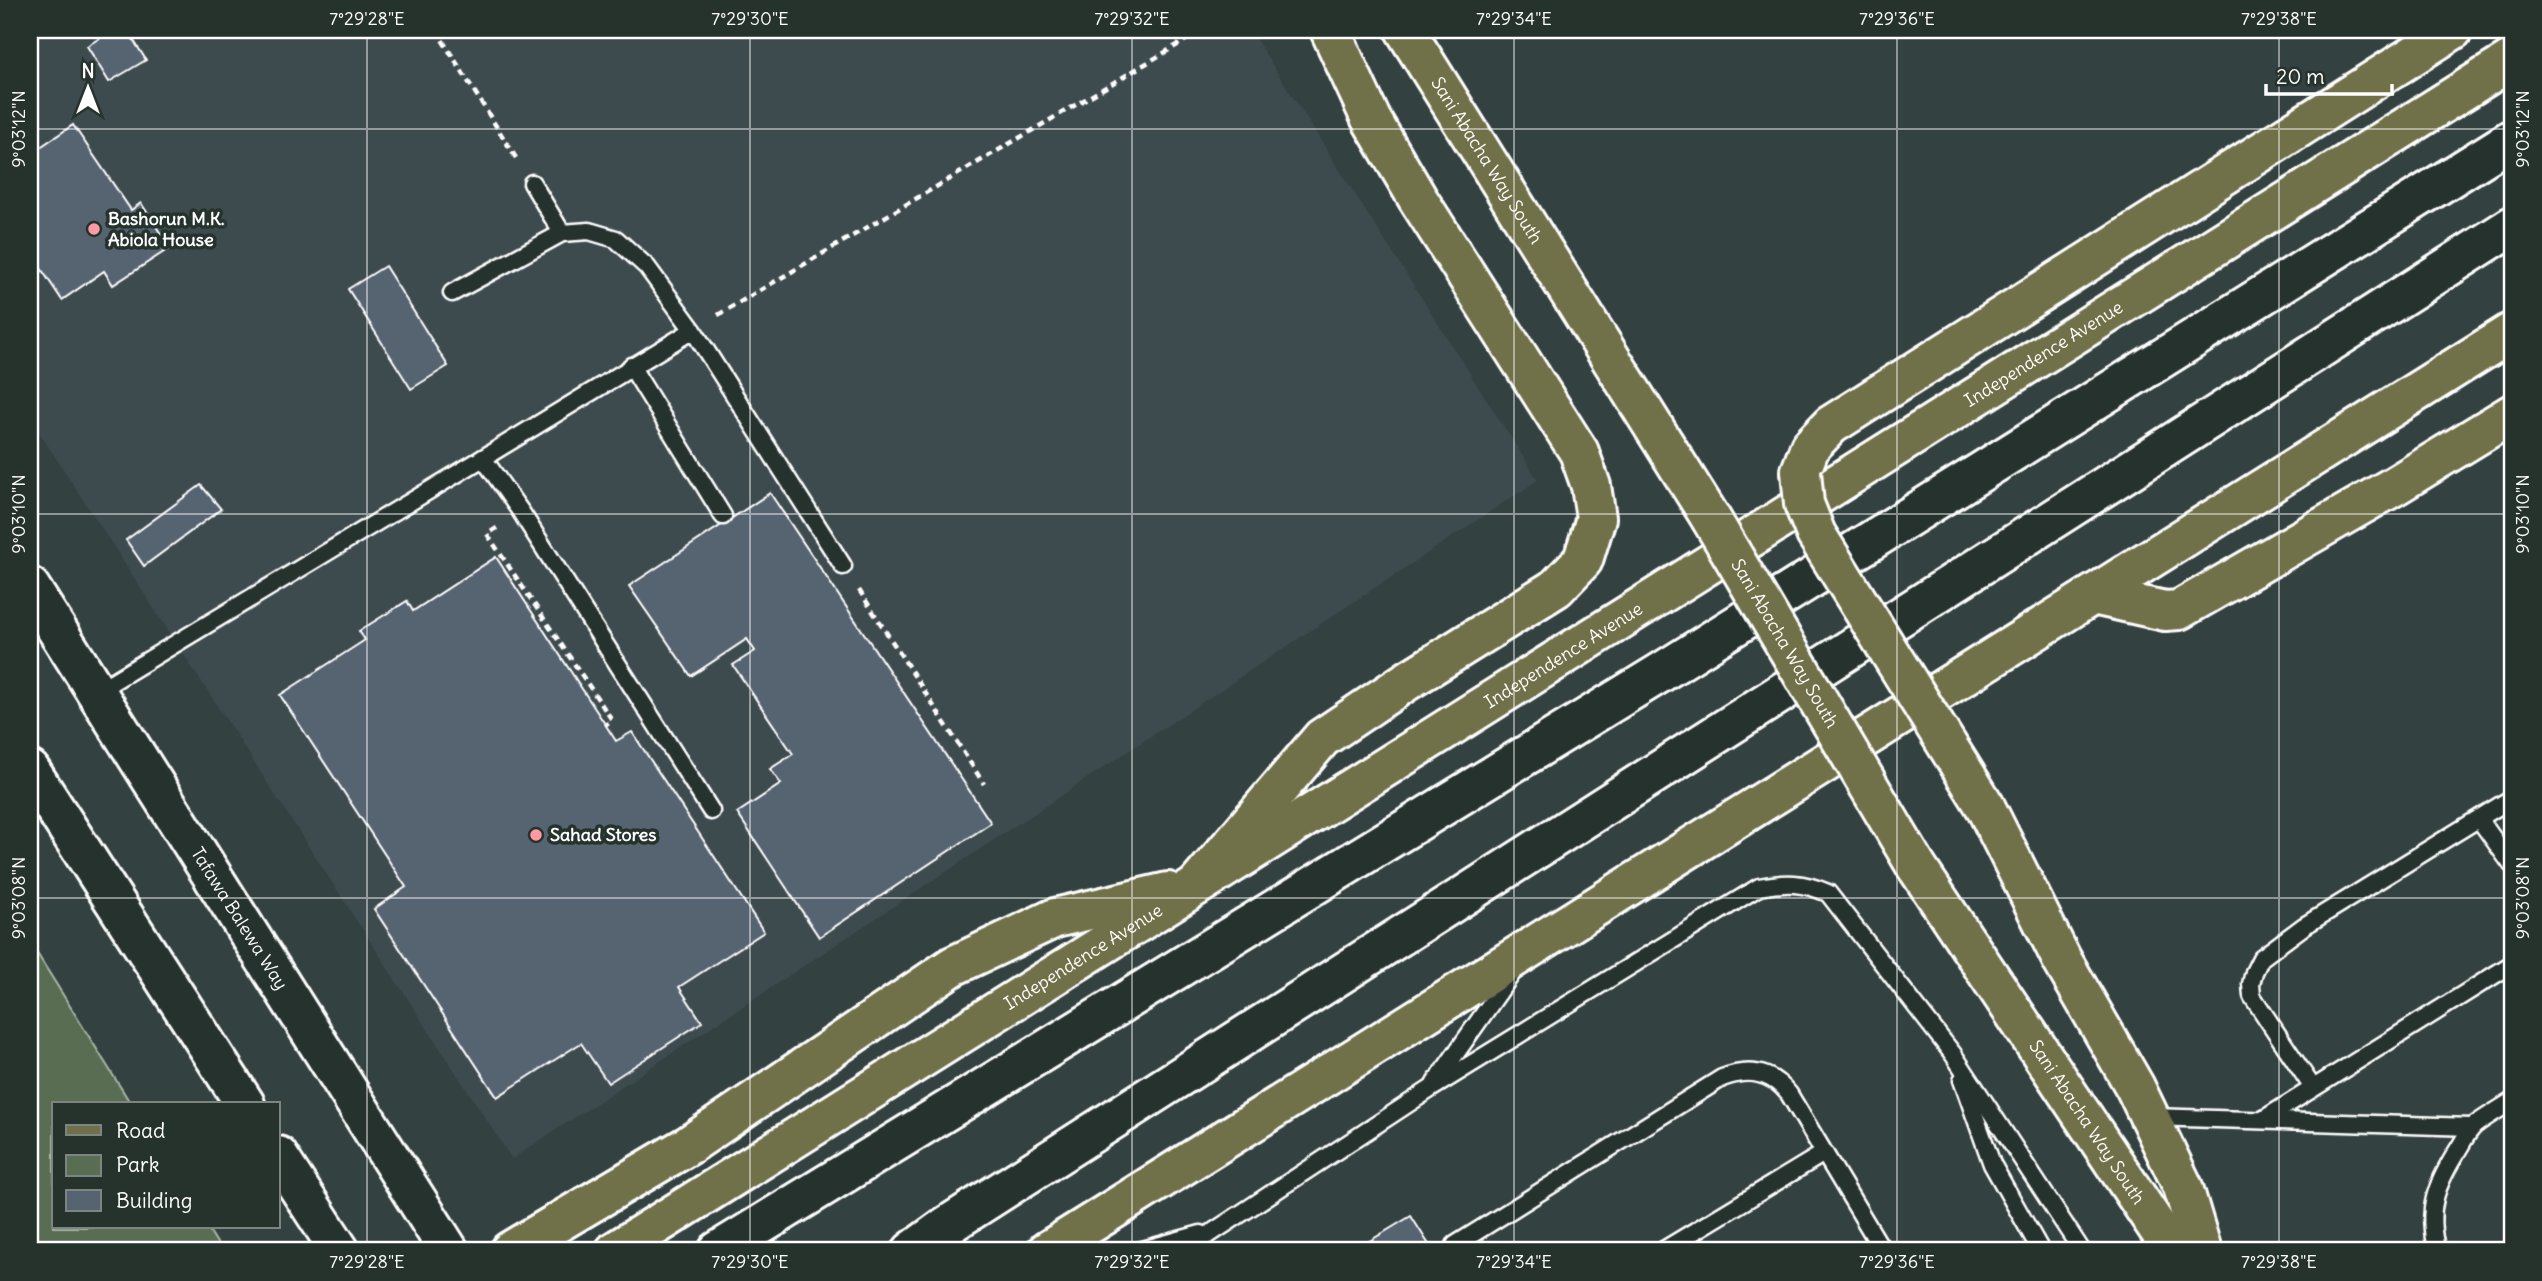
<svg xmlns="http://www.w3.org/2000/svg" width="2542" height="1281" font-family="Delius,sans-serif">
  <rect width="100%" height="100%" fill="#344141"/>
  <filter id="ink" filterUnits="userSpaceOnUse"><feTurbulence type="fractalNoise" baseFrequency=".0143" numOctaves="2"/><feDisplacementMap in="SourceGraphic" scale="14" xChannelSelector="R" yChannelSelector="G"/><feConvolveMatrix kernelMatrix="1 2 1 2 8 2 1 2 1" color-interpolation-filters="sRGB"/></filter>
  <g filter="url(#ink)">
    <!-- built -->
    <polygon fill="#3e4b4f" points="30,30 1250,30 1538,480 512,1159 30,418"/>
    <!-- green -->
    <polygon fill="#586d51" stroke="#acb6a8" stroke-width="2" points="30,942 131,1104 54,1104 54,1227 207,1227 222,1251 30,1251"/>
    <!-- building -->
    <g fill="#566371" stroke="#fff" stroke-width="2">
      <polygon points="113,30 127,30 146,60 109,82 87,46"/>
      <polygon points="73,125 131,210 141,203 170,248 113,285 104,271 62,300 30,252 30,154"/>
      <polygon points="385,266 448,366 411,389 348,289"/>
      <polygon points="201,485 221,509 144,566 126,540"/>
      <polygon points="770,493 991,823 819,937 737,813 781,784 770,769 793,754 733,665 755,651 747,639 691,676 629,586"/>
      <polygon points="496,557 616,741 632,732 764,932 679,987 702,1022 608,1083 581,1043 497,1097 374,909 406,887 280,695 365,640 359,631 407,601 413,611"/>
      <polygon points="1411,1216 1433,1251 1353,1251"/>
    </g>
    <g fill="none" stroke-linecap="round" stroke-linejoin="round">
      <!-- lane casing -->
      <g stroke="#fff" stroke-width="21">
        <g id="lane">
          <polyline points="532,183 562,233"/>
          <polyline points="452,293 562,233 589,231 616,239 647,267 693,330 843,566"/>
          <polyline points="631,366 723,516"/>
          <polyline points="483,458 693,330"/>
          <polyline points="97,691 483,458 521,512 711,811"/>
          <polyline points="2479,819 2512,865"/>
          <polyline points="1962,1080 1992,1164 2041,1251"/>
          <polyline points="1435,1083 1513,972"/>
          <polyline points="2313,1088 2252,996 2251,984 2254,972 2261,958 2304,926 2512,798"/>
          <polyline points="2151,1117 2472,1127"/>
          <polyline points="2264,1119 2512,964"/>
          <path d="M1455 1245 1722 1078C1748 1068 1771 1071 1789 1094L1883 1251"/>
          <polyline points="1139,1251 1201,1234"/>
          <path d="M1184 1251 1432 1088 1759 887C1787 882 1802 882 1828 893L1953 1054 2082 1251"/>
          <polyline points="1662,1251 1824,1153"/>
          <path d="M2437 1251C2425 1209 2437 1183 2459 1148 2464 1140 2468 1131 2475 1125 2487 1116 2500 1109 2512 1101"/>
        </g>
      </g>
      <!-- secondary casing -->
      <g stroke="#fff" stroke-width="44">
        <g id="secondary">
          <path id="s1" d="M30 587 449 1251"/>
          <polyline points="30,770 245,1104"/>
          <polyline points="278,1156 340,1251"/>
          <polyline points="718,1251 1660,673 2512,139"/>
          <polyline points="912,1251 945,1227 2512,226"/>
        </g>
      </g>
      <!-- primary casing -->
      <g stroke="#fff" stroke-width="44">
        <g id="primary">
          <polyline points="510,1251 689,1145 953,966 1055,918 1168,892"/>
          <path id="s2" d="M615 1251 2512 60"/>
          <polyline points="1047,1251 2512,332"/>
        </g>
      </g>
      <!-- highway casing -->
      <g stroke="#fff" stroke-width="44">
        <g id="highway">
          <path id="s3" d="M1405 30 1710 517"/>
          <polyline points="1801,471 1810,447 1831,425 2453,30"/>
          <polyline points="2093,595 2165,611 2179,610 2396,485 2512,414"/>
          <polyline points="1985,806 2062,960 2135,1087 2183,1187 2202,1251"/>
          <path id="s4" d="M1916 866 2173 1251"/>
          <polyline points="1197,885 1322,738 1407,681 1556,588 1583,560 1596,518 1591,486 1579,452 1418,199 1371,119 1330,30"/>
        </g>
      </g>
      <!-- path -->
      <g stroke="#fff" stroke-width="4.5" stroke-dasharray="7 5" stroke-linecap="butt">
        <polyline points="436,30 516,158"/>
        <polyline points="718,315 1203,30"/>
        <polyline points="497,528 487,534 612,720 605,725"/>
        <polyline points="859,590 984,784"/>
      </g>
      <!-- lane -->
      <use href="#lane" stroke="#26332d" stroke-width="16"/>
      <!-- secondary -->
      <use href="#secondary" stroke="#26332d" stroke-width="38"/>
      <!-- primary -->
      <use href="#primary" stroke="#6f704a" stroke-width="38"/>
      <!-- highway -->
      <use href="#highway" stroke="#6f704a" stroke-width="38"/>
      <!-- highway-bridge casing -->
      <g stroke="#fff" stroke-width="44" stroke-linecap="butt">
        <g id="highway-bridge">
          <polyline points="1801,471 1804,504 1816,534 1985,806"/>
          <path id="s5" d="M1710 517 1916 866"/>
        </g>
      </g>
      <!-- highway-bridge -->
      <use href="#highway-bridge" stroke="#6f704a" stroke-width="38"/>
    </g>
  </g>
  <!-- ticks -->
  <path fill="none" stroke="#fff" stroke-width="2" stroke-opacity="0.45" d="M367 30V1251M750 30V1251M1132 30V1251M1514 30V1251M1897 30V1251M2279 30V1251M30 129H2512M30 514H2512M30 898H2512"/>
  <!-- markers -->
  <g fill="#ff9aa2" stroke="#26332d" stroke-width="2.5">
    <circle cx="94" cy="229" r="7"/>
    <circle cx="536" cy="835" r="7"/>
  </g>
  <g text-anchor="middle" stroke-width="7" stroke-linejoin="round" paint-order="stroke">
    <!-- street labels -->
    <g font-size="18" fill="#fff" stroke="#26332d">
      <text dy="6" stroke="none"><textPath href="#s3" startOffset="154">Sani Abacha Way South</textPath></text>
      <text dy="6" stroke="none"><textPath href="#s2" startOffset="1687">Independence Avenue</textPath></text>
      <text dy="6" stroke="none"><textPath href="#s5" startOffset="147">Sani Abacha Way South</textPath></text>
      <text dy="6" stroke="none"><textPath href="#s2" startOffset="1120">Independence Avenue</textPath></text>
      <text dy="6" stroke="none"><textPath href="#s1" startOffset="392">Tafawa Balewa Way</textPath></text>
      <text dy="6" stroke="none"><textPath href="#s2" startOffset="553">Independence Avenue</textPath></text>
      <text dy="6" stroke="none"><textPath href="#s4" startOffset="308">Sani Abacha Way South</textPath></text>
    </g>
    <!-- poi labels -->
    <g font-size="18" font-weight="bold" fill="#fff" stroke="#26332d" text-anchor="start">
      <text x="108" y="225">Bashorun M.K.<tspan x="108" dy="21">Abiola House</tspan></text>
      <text x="550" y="841">Sahad Stores</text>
    </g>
  </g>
  <!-- margin -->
  <rect width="2542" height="1281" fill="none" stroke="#26332d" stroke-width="77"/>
  <!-- legend -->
  <rect x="52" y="1102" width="228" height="126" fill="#26332d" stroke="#7d8581" stroke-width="2"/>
  <rect x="66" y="1125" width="35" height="10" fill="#6f704a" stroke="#7d8581" stroke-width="2"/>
  <text x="116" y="1138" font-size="21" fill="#ffffff">Road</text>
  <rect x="66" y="1155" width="35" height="21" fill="#586d51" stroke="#7d8581" stroke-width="2"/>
  <text x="116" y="1172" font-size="21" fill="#ffffff">Park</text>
  <rect x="66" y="1190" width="35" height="21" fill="#566371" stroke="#7d8581" stroke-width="2"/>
  <text x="116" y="1208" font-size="21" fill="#ffffff">Building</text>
  <!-- north arrow -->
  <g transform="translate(88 88)" stroke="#26332d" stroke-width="5" paint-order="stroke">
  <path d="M0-5L12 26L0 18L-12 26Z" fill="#ffffff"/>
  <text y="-10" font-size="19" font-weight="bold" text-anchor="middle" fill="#ffffff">N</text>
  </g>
  <!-- scale -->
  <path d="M2266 84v10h126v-10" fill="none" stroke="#ffffff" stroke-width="3.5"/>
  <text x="2276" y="84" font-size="21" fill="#ffffff" stroke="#26332d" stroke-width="5" paint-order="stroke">20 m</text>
  <rect x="38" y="38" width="2466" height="1204" fill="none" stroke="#fff" stroke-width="2.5"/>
  <g font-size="18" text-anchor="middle" fill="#fff">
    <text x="367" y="25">7°29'28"E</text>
    <text x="750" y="25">7°29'30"E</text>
    <text x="1132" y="25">7°29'32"E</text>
    <text x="1514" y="25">7°29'34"E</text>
    <text x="1897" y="25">7°29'36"E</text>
    <text x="2279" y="25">7°29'38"E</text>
    <text transform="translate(19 129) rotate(-90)" y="6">9°03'12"N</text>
    <text transform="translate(2523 129) rotate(-90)" y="6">9°03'12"N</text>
    <text transform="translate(19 514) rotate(-90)" y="6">9°03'10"N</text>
    <text transform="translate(2523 514) rotate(-90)" y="6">9°03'10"N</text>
    <text transform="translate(19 898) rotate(-90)" y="6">9°03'08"N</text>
    <text transform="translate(2523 898) rotate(-90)" y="6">9°03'08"N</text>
    <text x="367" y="1268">7°29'28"E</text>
    <text x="750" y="1268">7°29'30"E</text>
    <text x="1132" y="1268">7°29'32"E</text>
    <text x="1514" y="1268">7°29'34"E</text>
    <text x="1897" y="1268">7°29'36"E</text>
    <text x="2279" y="1268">7°29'38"E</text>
  </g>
</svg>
